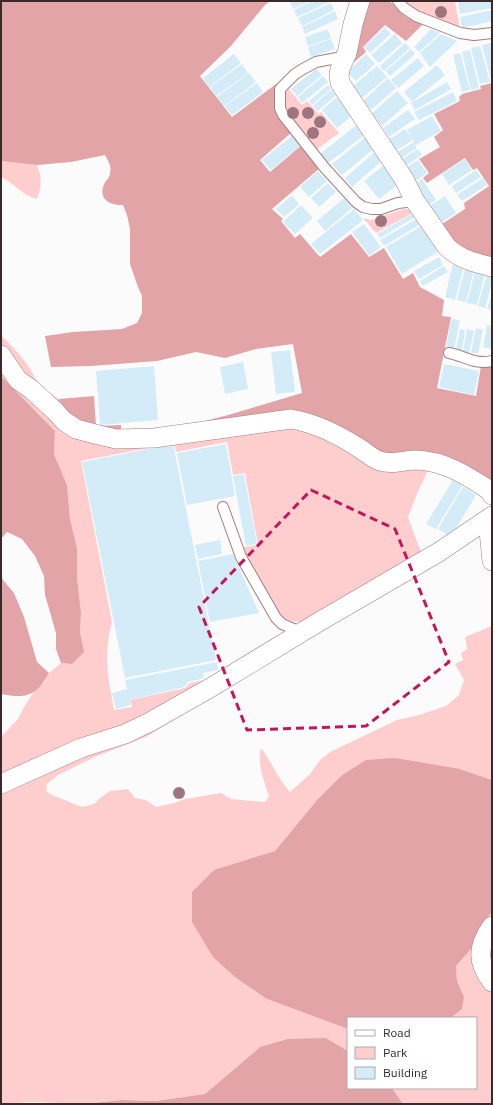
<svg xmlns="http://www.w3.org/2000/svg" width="493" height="1105" font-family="'IBM Plex Sans',sans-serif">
  <rect width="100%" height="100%" fill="#fbfbfb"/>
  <!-- green -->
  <g fill="#fececf">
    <polygon points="404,1 455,1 460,28 433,17 419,12"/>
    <polygon points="289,89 302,105 307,101 319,114 321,112 339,133 316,150 284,113 285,93"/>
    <path d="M1 161 37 165C42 179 42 185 37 199 23 196 14 183 1 177Z"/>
    <polygon points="403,209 410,209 416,211 376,233 363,218 372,220"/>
    <path d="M1 335C15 350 33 365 37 386L59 399 53 406 1 349Z"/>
    <path d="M1 360 93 437 290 422 429 468 417 494 408 517 422 555 307 622C296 622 289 622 281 616L240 548 258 545 245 473 233 475 227 442 176 452 174 443 81 461 112 622C103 656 108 677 114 710L132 707 130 700 185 688 190 683 205 680 219 673 151 715 1 775V737L18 719 24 707 33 693 44 683 49 673 61 663 72 664 83 652 80 632 81 613 77 577V548L70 519 67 485 54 454 55 431 1 376Z"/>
    <path d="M492 626V780L460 769 341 776 317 800 275 851 246 861 267 999 348 1029V1051L326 1038 260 1047 205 1094 156 1101 121 1100 85 1104 31 1102 1 1104V791L193 704 190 710 146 737 97 756 58 775 47 784 46 791 52 795 82 807 94 804 101 797 110 791 128 789 135 798 146 800 156 807 174 803 185 799 221 793 231 799 265 802 269 796C264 781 257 764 261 748 272 762 278 779 290 792L310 774 321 759 332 751 397 720 419 715 446 706 459 695 464 680 455 664 463 660 461 653 467 649 465 637Z"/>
    <polygon points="492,911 492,1104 403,1104 392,1088 476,1088 476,1018 451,1018 462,1009 464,997 457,981 456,966 471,949 486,920"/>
  </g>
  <!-- forest -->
  <g fill="#e3a4a7">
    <path d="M1 1H270L265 5 231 46 200 76 232 117 276 84 275 97 292 132 260 160 270 172 303 144 320 168 272 209 283 219 281 221 295 238 300 234 320 257 351 234 369 257 384 248 403 279 413 273 420 287 444 300 442 316 451 317 437 388 476 396 481 366 492 365V488L391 460 309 419 190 425 228 415 302 393 293 344 256 349 225 358 196 352 157 361 91 366 51 367 45 336 73 332 122 329 137 323 142 313V296L138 287 130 264V229L127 215 123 205C110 205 98 200 104 184 106 181 110 177 110 173 112 166 108 161 105 155L71 162 37 165 1 161Z"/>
    <path d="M366 1H390C399 13 409 21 423 24L406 41 385 25 363 47 366 52 346 69Z"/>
    <polygon points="492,83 492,263 460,251 439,226 465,209 464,203 489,186 477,168 473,170 465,158 427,183 423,178 429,173 419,159 440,147 434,137 443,130 434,114 460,101 459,97 462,94 481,89 480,86"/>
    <polygon points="1,376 55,431 54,454 67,485 70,519 77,548 77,577 81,613 80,632 84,652 72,664 61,663 56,649 56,633 45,595 44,576 35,556 22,539 7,532 1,539"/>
    <polygon points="94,396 96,426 121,425 121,435 97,431 53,406 59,399"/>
    <path d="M1 575 3 580 14 593 24 617 37 662 49 673C37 696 26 699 1 694Z"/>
    <polygon points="395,758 460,769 492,780 492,911 486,920 471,949 456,966 457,981 464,997 462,1009 451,1018 348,1018 348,1029 267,999 235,977 213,957 192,922 192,892 214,870 275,851 317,800 341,776 366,760"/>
    <polygon points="288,1039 326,1038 348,1051 348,1088 392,1088 403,1104 85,1104 121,1100 156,1101 205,1094 260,1047"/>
  </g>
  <!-- building -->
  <g fill="#d4ecf8">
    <polygon points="291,1 311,1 293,9 290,2"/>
    <polygon points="313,1 332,1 297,17 294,10"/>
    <polygon points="465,1 492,1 492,8 460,14 458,2"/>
    <polygon points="331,3 334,10 302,26 298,18"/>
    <polygon points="492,10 492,21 462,28 460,17"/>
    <polygon points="335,11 338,19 305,34 302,27"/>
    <polygon points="385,27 391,34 370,53 364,47"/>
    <polygon points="328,29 331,38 308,46 305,37"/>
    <polygon points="431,29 440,33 419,52 414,47"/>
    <polygon points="395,34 402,43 379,63 371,55"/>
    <polygon points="441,34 457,41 430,67 420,53"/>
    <polygon points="331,39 335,49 311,57 308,47"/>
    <polygon points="405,43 410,48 384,71 380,66"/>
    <polygon points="492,43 492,81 491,81 482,45"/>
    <polygon points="480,46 490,82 480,84 471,48"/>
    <polygon points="411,49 415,54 390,76 386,71"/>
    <polygon points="470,50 479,88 471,90 462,52"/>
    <polygon points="460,53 470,90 462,92 453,55"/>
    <polygon points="234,54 241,63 209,87 203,78"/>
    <polygon points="366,54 375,64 356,81 347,72"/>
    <polygon points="418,58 424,66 398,88 391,80"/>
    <polygon points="242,64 248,73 216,96 210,87"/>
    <polygon points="437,65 445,75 412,102 404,92"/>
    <polygon points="377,66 387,77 361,99 351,88"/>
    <polygon points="316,69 322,75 297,96 291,89"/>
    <polygon points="249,73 256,82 224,106 217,97"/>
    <polygon points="323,76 328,82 302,103 298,97"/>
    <polygon points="388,78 396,88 371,110 363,101"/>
    <polygon points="447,82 451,89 415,110 411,103"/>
    <polygon points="257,83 263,92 232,115 225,106"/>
    <polygon points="328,85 331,89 312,105 309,101"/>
    <polygon points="331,90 336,95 318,111 313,106"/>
    <polygon points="397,91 408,103 382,126 371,114"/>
    <polygon points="453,92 457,101 419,120 414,112"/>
    <polygon points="337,97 353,115 337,128 322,110"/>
    <polygon points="408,110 415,119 389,137 383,128"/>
    <polygon points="432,116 441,131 416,145 407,130"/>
    <polygon points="359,123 367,133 328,163 320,154"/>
    <polygon points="405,129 413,140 392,153 385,142"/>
    <polygon points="292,136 300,146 271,170 262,160"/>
    <polygon points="367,136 376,147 342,175 332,164"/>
    <polygon points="414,142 417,148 398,160 394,154"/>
    <polygon points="418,149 422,155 404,167 399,161"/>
    <polygon points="376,151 383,160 352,187 345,178"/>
    <polygon points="465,159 472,170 449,185 442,174"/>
    <polygon points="418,160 427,173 413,183 403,170"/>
    <polygon points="384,165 400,183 379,199 364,181"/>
    <polygon points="476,170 481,177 456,193 452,186"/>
    <polygon points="318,171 327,181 309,197 300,187"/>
    <polygon points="483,178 487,185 462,201 457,195"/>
    <polygon points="422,179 436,200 427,206 413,185"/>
    <polygon points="328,183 336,192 319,207 311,198"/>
    <polygon points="292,195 299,204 284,217 276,209"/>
    <polygon points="445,196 456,213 439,224 428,207"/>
    <polygon points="344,198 352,208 325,231 317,221"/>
    <polygon points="301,205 313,218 295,234 283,222"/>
    <polygon points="354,209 363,220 320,254 311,244"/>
    <polygon points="413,213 415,217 380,238 377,234"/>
    <polygon points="418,218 421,224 384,246 380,240"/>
    <polygon points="364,224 381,247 369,256 352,232"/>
    <polygon points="423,225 439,251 402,274 386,247"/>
    <polygon points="439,257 443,265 419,279 414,271"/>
    <polygon points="453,264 464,266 455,300 445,297"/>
    <polygon points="444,266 448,272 423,286 420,281"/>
    <polygon points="465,268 474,270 466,302 457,300"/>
    <polygon points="475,272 485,274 477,305 467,303"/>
    <polygon points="487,274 492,276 492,283 485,308 478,306"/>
    <polygon points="492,293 492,310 487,309"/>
    <polygon points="451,319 460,320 454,349 446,348"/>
    <polygon points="487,325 492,326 492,349 483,347"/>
    <polygon points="476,328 483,330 478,354 471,353"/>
    <polygon points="460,329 465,330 462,350 456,350"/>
    <polygon points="467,329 474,331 469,353 463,352"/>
    <polygon points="290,350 295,392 276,394 271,352"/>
    <polygon points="243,362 248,389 225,394 220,367"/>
    <polygon points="444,364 479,371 474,395 439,387"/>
    <polygon points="154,366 158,420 100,425 96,371"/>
    <polygon points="173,444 216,660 125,678 82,462"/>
    <polygon points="226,444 235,496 187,505 177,453"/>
    <polygon points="244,474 257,544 246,546 233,476"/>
    <polygon points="453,480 462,486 436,529 426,524"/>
    <polygon points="463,487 476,495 451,537 438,529"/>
    <polygon points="220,540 222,554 198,559 195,545"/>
    <polygon points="233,554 259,613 210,622 198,561"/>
    <polygon points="217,662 218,670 203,673 204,678 188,682 184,687 129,700 131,705 116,709 112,693 127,689 125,680"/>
  </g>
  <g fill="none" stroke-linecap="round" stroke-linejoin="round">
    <!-- service casing -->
    <g stroke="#a47d7e" stroke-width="12">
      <g id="service">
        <polyline points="398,1 404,8 416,16 460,33 474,35 492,33"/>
        <polyline points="346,54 337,58 316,62 303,69 295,74 280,89 280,108 283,115 324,167 356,202 363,207 372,209 381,209 398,203 415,201"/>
        <path d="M449 353C465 356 474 365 492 361"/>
        <polyline points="223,507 241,557 276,618 282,624 301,632"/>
      </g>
    </g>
    <!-- minor casing -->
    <g stroke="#a47d7e" stroke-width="20">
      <g id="minor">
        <path d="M360 1 353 24 347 53 341 66 339 74 340 83 404 179 415 201 447 247C459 259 476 263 492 267"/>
        <path d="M1 355 18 380 31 389 55 411 64 421 76 429 95 434 116 439 154 438 291 419C314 423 339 435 359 448 366 452 371 458 380 461 392 465 404 460 416 460 444 461 466 475 489 490L492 495"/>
        <polyline points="492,526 489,531 492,561"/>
        <polyline points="1,784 81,748 125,734 150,722 210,688 317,623 439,552 492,516"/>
        <path d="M492 926C477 947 477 962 492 982"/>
      </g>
    </g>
    <!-- service -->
    <use href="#service" stroke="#fff" stroke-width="10"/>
    <!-- minor -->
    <use href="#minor" stroke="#fff" stroke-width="19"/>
  </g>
  <!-- trees -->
  <g fill="#9e757e">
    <circle cx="441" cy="12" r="6"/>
    <circle cx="293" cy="113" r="6"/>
    <circle cx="308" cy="113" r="6"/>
    <circle cx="320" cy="122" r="6"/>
    <circle cx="313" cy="133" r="6"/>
    <circle cx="381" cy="221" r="6"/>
    <circle cx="179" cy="793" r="6"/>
  </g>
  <!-- marked area -->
  <path fill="none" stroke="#c2185b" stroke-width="3" stroke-dasharray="8 5" stroke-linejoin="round" d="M311 490 395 529 449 662 366 726 247 730 199 607Z"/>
  <!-- border -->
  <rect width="493" height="1105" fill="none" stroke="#3a292a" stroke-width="4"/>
  <!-- legend -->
  <rect x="347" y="1017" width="130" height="72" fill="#ffffff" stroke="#b0a9aa"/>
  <rect x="355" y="1030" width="20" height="6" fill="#ffffff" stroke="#b0a9aa"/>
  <text x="383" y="1037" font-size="12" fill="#3a292a">Road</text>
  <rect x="355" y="1047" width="20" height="12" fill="#fececf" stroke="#b0a9aa"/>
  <text x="383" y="1057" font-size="12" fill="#3a292a">Park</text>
  <rect x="355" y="1067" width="20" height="12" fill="#d4ecf8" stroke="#b0a9aa"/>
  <text x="383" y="1077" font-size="12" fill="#3a292a">Building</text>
</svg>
